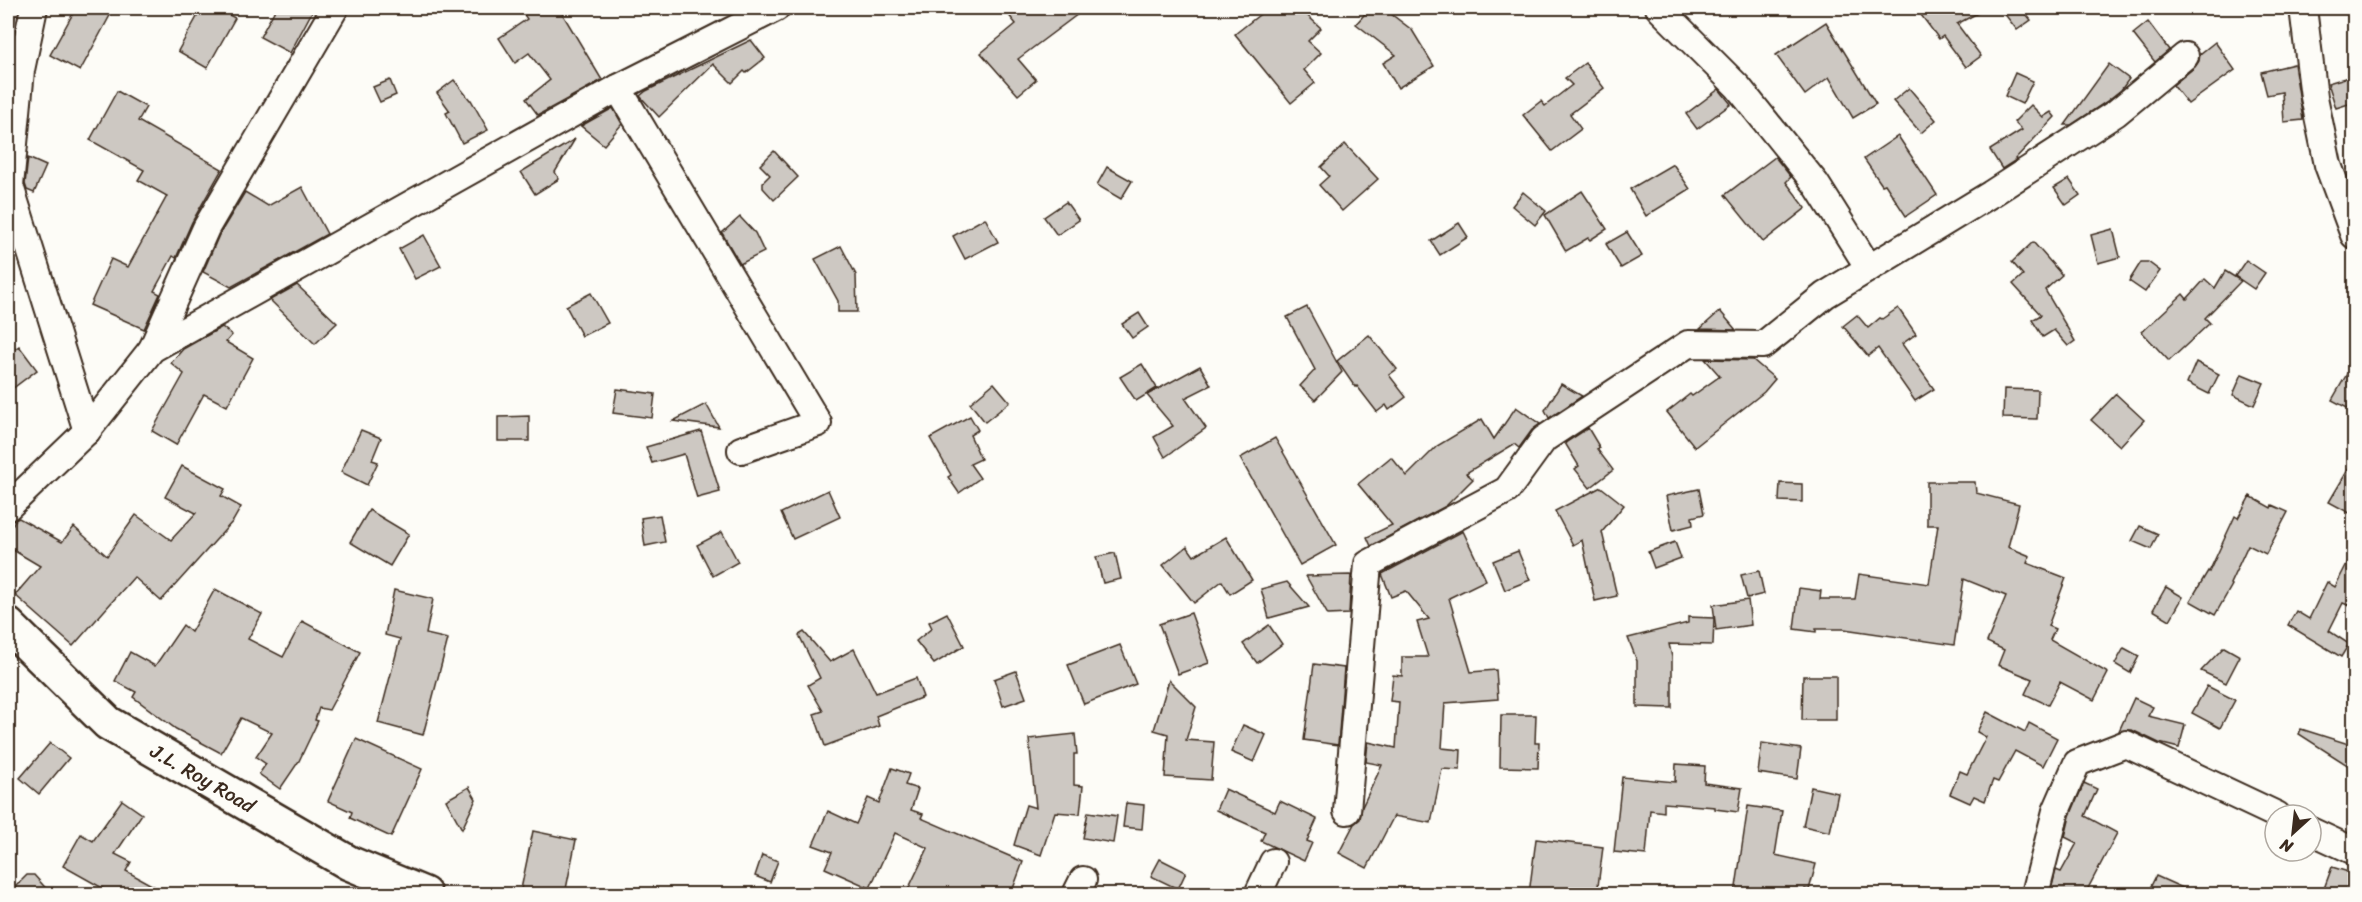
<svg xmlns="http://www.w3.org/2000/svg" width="2362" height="902" font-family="Sriracha,sans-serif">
  <rect width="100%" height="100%" fill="#fdfcf7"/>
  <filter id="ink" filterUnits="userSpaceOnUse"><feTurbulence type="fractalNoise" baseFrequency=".0167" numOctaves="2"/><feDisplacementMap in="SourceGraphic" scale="12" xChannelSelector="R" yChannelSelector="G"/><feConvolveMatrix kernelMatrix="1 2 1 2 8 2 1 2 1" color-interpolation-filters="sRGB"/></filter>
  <g filter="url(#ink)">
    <!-- building -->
    <g fill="#cdc8c2" stroke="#3b2a1e" stroke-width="1.5">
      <polygon points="76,8 114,8 80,71 50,55"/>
      <polygon points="202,8 216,8 235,18 207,68 178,51"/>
      <polygon points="276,8 314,8 290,53 260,37"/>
      <polygon points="546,8 559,8 602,80 538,115 526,99 550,80 529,53 515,63 499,38 527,19 523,13"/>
      <polygon points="1003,8 1086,8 1018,59 1036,80 1018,95 981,53 1016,24"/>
      <polygon points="1268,8 1299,8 1321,28 1308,41 1321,53 1304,70 1315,83 1291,103 1235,34"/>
      <polygon points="1370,8 1383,8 1412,30 1434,66 1398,88 1383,63 1396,55 1356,24"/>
      <polygon points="1931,8 1987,8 1957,24 1981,56 1966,67 1943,36 1939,39 1921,15"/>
      <polygon points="2000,8 2021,8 2031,20 2017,30"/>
      <polygon points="1826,22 1876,104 1853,118 1829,77 1805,95 1776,55"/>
      <polygon points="2148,22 2169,50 2155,62 2133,34"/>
      <polygon points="751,40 765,58 746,73 744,71 732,83 713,64 659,117 640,96 646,91"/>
      <polygon points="2215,42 2235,70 2188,104 2173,85 2195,67 2199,61 2200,54"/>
      <polygon points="1585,63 1604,88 1570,114 1581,129 1552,151 1523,115 1541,101 1545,106 1572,85 1565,78"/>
      <polygon points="2109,64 2129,79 2121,90 2107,101 2071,125 2065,125"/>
      <polygon points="2294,64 2303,120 2284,122 2282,92 2267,95 2261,72"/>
      <polygon points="2015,73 2033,81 2022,104 2005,96"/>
      <polygon points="2355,75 2355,102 2336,108 2328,83"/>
      <polygon points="390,80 396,95 380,102 373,87"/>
      <polygon points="454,80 470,100 471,100 488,130 462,143 446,113 450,111 437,93"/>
      <polygon points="1909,88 1936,120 1921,133 1893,101"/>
      <polygon points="1719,89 1731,104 1697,129 1686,114"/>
      <polygon points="117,91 146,107 138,121 222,169 192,222 176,258 173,256 154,291 160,294 144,329 90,305 111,259 128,267 167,196 138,180 144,170 90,140"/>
      <polygon points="2031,105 2043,117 2051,112 2055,117 2015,159 2016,160 2002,169 1990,150 2022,130 2014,122"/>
      <polygon points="613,108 622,124 604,145 581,126"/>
      <polygon points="1898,136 1937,195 1906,216 1885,184 1882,185 1864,159"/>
      <polygon points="575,139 555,172 559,179 535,194 521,172"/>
      <polygon points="1345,144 1378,179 1342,211 1319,185 1329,176 1321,167"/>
      <polygon points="774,151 798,177 774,200 763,188 763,182 770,175 760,165"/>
      <polygon points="1775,157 1791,177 1786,182 1806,208 1763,242 1725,195"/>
      <polygon points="28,158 46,166 34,193 27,190 25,184"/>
      <polygon points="1673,164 1690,189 1646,216 1630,189"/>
      <polygon points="1107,167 1132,181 1121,199 1097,185"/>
      <polygon points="2069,179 2080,195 2066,205 2054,188"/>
      <polygon points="302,187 327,234 231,287 203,272 219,235 245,192 268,206"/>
      <polygon points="1582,191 1607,229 1590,240 1588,238 1566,251 1545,215"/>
      <polygon points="1523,192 1546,211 1535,225 1512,206"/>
      <polygon points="1066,202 1079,220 1057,235 1044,217"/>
      <polygon points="740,217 755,233 764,252 740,264 722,233"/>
      <polygon points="985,218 998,242 965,259 953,236"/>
      <polygon points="1459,223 1468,237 1440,255 1431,241"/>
      <polygon points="2113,229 2120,257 2098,263 2091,235"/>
      <polygon points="1627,232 1642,256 1621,268 1606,244"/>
      <polygon points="424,235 441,266 415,279 399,249"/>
      <polygon points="2033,242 2062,275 2045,290 2075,341 2068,346 2054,330 2043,337 2032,320 2041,315 2013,284 2023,275 2012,262"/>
      <polygon points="841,246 856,275 857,312 838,312 838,301 815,259"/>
      <polygon points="2246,260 2265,273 2254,289 2235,276"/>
      <polygon points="2141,262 2148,262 2160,271 2145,292 2129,281"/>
      <polygon points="2225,271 2241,281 2205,318 2210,323 2169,361 2142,332 2183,294 2187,299 2205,279 2215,288"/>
      <polygon points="297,285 337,323 315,344 270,300"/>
      <polygon points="591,293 608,323 582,336 566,306"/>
      <polygon points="1307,307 1342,372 1315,400 1300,386 1315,370 1287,317"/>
      <polygon points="1898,308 1916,334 1902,344 1934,389 1915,401 1878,348 1868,356 1843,326 1857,315 1868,328 1880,318 1882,319"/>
      <polygon points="1720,311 1736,330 1700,329"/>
      <polygon points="1139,313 1148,327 1132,338 1122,324"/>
      <polygon points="222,327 232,335 226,342 253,358 227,406 204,394 176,445 152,431 184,374 171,363 183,349"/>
      <polygon points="1369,335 1397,369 1389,375 1406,397 1389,410 1386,405 1377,412 1357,386 1355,387 1337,361"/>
      <polygon points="19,346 37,370 8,392 8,354"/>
      <polygon points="1705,359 1753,360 1775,379 1764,392 1695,447 1667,412 1690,394 1692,396 1720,376"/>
      <polygon points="2355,360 2355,412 2332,400"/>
      <polygon points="2196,362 2219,374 2209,394 2187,383"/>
      <polygon points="1142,364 1157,388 1136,401 1120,377"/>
      <polygon points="1200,366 1211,385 1185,398 1206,428 1165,457 1154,437 1173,426 1147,395"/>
      <polygon points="2242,374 2264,383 2254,405 2233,395"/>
      <polygon points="994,383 1010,402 985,422 970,403"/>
      <polygon points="1561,384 1582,396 1549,418 1545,410"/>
      <polygon points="617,389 655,394 652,418 613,413"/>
      <polygon points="2004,389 2038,390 2037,419 2003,418"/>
      <polygon points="2116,394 2144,420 2120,446 2091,420"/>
      <polygon points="706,404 719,427 673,421"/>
      <polygon points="1516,407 1540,424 1532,430 1519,448 1514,444 1466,473 1473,479 1446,506 1371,546 1367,537 1392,525 1358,484 1391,457 1407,476 1437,446 1482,419 1494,439"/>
      <polygon points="529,416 529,441 498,441 498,417"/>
      <polygon points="970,416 978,430 970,435 981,459 970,464 980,478 959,493 948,477 951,475 930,438"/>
      <polygon points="1588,428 1600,448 1597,449 1613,470 1590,488 1575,469 1579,466 1565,443"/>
      <polygon points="361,430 381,438 372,460 378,462 367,485 341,472"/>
      <polygon points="701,431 720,492 697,498 684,454 652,463 646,447"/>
      <polygon points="1275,438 1336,545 1300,565 1240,458"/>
      <polygon points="2355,458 2355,516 2329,502"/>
      <polygon points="182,466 225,489 221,496 241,507 233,521 161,601 134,577 73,646 15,595 40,566 8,547 8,533 15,520 19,518 62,542 74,527 107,556 136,515 171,540 196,513 165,497"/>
      <polygon points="1927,482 1975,482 1976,493 2019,504 2008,547 2030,556 2027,563 2066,578 2048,626 2055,629 2050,640 2108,673 2094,700 2060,682 2048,705 2025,694 2032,679 1998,665 2004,650 1987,642 2006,596 1964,579 1954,645 1844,629 1816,629 1816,632 1794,629 1799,588 1821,591 1820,599 1855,599 1859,574 1929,584 1938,525 1927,525"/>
      <polygon points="1780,483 1802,484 1802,502 1779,501"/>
      <polygon points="1601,487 1624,505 1602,532 1617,596 1595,601 1582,540 1573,545 1555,511"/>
      <polygon points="1699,489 1704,514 1692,517 1693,525 1673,530 1666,496"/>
      <polygon points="828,490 840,517 793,539 781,513"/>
      <polygon points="2250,496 2271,508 2272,505 2288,512 2266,554 2248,545 2230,584 2232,585 2215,615 2190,601 2208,571 2209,572 2235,516 2238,518"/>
      <polygon points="369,510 409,534 390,566 350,542"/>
      <polygon points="660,515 665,542 645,546 641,518"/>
      <polygon points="2140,526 2158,534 2151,549 2132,541"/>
      <polygon points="1463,531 1486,580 1449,598 1471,672 1496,670 1498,699 1445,703 1442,748 1461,750 1460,770 1442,769 1431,823 1394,816 1367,868 1339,853 1354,824 1360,819 1362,807 1382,765 1366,762 1368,742 1396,748 1399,702 1390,701 1393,675 1402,676 1402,657 1428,657 1417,622 1429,619 1406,591 1391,597 1382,574"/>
      <polygon points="722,532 738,562 713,576 697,545"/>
      <polygon points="1226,537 1252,580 1230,594 1222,581 1194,603 1163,565 1187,546 1194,556"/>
      <polygon points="1675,542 1681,558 1654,568 1648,552"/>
      <polygon points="2355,548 2355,608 2343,603 2329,631 2349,644 2341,657 2288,625 2296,611 2309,619 2327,582 2335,587"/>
      <polygon points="1518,551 1530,580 1505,590 1493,561"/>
      <polygon points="1115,553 1121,579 1103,583 1096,557"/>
      <polygon points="1759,571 1764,594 1747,598 1741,575"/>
      <polygon points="1351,575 1349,614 1328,615 1306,576"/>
      <polygon points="1287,582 1309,607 1269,618 1261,589"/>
      <polygon points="2166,587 2183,597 2170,620 2153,610"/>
      <polygon points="215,589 262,614 248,639 283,657 302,621 360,652 329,710 319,708 315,720 318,721 299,761 280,789 259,774 266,764 256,757 272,733 241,718 221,753 176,729 133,697 136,692 115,681 130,652 155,666 183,625 191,632"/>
      <polygon points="394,590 433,599 426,634 448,639 423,735 378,723 400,639 385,635"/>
      <polygon points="1748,600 1751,625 1716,630 1713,605"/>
      <polygon points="947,613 964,646 934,664 916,641 932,628 929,622"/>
      <polygon points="1191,613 1209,663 1178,674 1159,624"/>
      <polygon points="1688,617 1714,618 1713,645 1669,644 1672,657 1672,708 1637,707 1637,661 1628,638 1688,623"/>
      <polygon points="1269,625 1282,644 1257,663 1243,644"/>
      <polygon points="804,632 830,662 854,649 876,693 916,678 923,697 876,716 879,726 825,746 814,714 823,711 808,685 820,678 799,635"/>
      <polygon points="1120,645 1136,684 1084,704 1068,665"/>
      <polygon points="2224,647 2240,656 2226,683 2201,671"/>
      <polygon points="2124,648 2139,656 2130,673 2115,664"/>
      <polygon points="1314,664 1344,668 1338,745 1304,740"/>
      <polygon points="1016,671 1026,698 1003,706 994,679"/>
      <polygon points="1803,676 1836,676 1836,720 1802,720"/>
      <polygon points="1169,680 1196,707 1186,740 1214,742 1211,780 1165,777 1168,734 1154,730"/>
      <polygon points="2207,686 2235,700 2220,728 2192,713"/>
      <polygon points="2134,698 2153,707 2148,716 2185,725 2179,748 2159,743 2132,730 2119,731"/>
      <polygon points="1987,712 2025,732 2029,723 2057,738 2043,766 2015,751 1998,782 1993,780 1985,801 1974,796 1970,803 1950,794 1960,771 1967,774 1986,737 1977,732"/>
      <polygon points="1501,715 1536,715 1535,743 1539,743 1538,768 1500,767"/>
      <polygon points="1243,725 1266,735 1254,762 1231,752"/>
      <polygon points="2301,729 2355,746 2355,770 2299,734"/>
      <polygon points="1075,734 1077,754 1074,754 1074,785 1083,786 1080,814 1055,812 1041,855 1014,845 1026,805 1036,808 1029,739"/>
      <polygon points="356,739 422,769 391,837 350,818 352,812 328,801"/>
      <polygon points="50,743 69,758 39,794 20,778"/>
      <polygon points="1762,743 1801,749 1797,779 1758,773"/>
      <polygon points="1676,764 1705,766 1704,783 1742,788 1738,812 1715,809 1715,807 1664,803 1664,812 1650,810 1646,855 1614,852 1622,777 1675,782"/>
      <polygon points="892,768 909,774 905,785 918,789 911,810 923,814 921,818 1023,862 1011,894 906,894 928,848 895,833 870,888 825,868 832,852 813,845 828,811 856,824 868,798 879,803"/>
      <polygon points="2084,783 2097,789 2085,816 2117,833 2085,894 2050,894 2056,870 2061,872 2077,843 2065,837 2070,816"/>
      <polygon points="469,787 476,799 462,829 446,800"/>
      <polygon points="1811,787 1838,793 1830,832 1803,826"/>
      <polygon points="1225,789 1275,812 1280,801 1317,819 1307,841 1312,843 1304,861 1261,841 1265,832 1216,810"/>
      <polygon points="122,800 142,814 115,854 131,862 126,871 168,894 113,894 63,866 81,834 93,841"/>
      <polygon points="1126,803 1144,805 1142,829 1123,827"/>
      <polygon points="1748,806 1782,811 1775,855 1816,864 1809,890 1805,889 1804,894 1735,894"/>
      <polygon points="1088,812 1117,816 1113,843 1083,838"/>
      <polygon points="533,831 576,840 565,894 520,894"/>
      <polygon points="1536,839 1603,847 1597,894 1529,894"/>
      <polygon points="762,855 778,861 770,882 755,876"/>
      <polygon points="1160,859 1186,872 1178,889 1151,876"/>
      <polygon points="2332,867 2355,874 2355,894 2322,894"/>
      <polygon points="27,875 34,875 51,894 8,894"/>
      <polygon points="2156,876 2196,894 2147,894"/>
    </g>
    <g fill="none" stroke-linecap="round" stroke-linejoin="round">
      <!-- minor casing -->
      <g stroke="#3b2a1e" stroke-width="30">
        <g id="minor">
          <polyline points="34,8 21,70 10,186 87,431"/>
          <polyline points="1659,8 1738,87 1816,184 1869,268"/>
          <polyline points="2303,8 2314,97 2328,165 2354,235"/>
          <polyline points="618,88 818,423 741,450"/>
          <polyline points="152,349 206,228 335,8"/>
          <polyline points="8,507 87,431 152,349 618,88 776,8"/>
          <polyline points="1347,811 1368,564 1507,490 1544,439 1688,344 1763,345 1825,295 1991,194 2116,113 2185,56"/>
          <polyline points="2311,831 2354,851"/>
          <polyline points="1076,894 1083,880"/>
          <polyline points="1258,894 1273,862"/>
          <polyline points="2035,894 2056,811 2077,763 2126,744 2277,815"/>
        </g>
      </g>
      <!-- secondary casing -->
      <g stroke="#3b2a1e" stroke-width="38">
        <polyline id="secondary" points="8,625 108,723 349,863 424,894"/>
      </g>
      <!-- minor -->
      <use href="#minor" stroke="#fdfcf7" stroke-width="26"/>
      <!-- secondary -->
      <use href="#secondary" stroke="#fdfcf7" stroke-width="33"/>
    </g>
  </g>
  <g text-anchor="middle" stroke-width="4.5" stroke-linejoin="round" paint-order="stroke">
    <!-- street labels -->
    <g font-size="20" fill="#3b2a1e" stroke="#fdfcf7">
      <text transform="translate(203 778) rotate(30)" y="7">J.L. Roy Road</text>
    </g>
  </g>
  <!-- margin -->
  <rect width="2362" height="902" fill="none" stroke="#fdfcf7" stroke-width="30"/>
  <rect x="15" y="15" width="2332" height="872" fill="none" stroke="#3b2a1e" stroke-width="2" filter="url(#ink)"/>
  <!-- north arrow -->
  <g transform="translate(2293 833) rotate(207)"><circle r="28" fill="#fdfcf7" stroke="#afa8a0" stroke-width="1.5"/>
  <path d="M0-4.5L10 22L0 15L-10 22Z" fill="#3b2a1e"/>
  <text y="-9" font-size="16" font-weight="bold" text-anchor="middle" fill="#3b2a1e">N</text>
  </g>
</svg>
